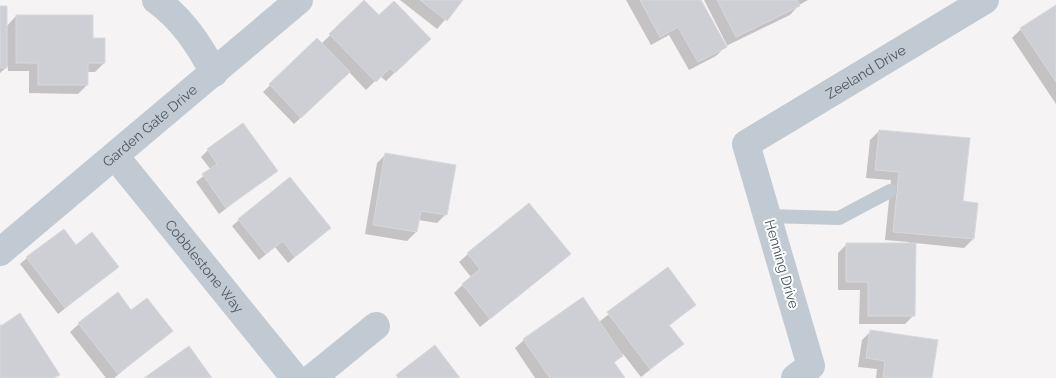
<svg xmlns="http://www.w3.org/2000/svg" width="1056" height="378" font-family="Raleway,sans-serif">
  <rect width="100%" height="100%" fill="#f5f3f3"/>
  <!-- shadow -->
  <g fill="#0003">
    <polygon points="400,0 462,0 437,29"/>
    <polygon points="626,0 700,0 725,46 727,45 704,0 808,0 799,5 790,15 726,46 716,56 689,70 669,35 651,45"/>
    <polygon points="364,2 379,17 429,39 386,81 380,76 366,90 349,72 294,124 263,92 317,40 321,44"/>
    <polygon points="0,7 6,27 16,16 91,39 104,63 95,72 87,72 87,85 78,94 29,93 29,71 8,71 8,66 0,73"/>
    <polygon points="1056,7 1056,104 1012,38 1021,29"/>
    <polygon points="879,131 962,202 973,239 964,248 915,243 914,315 905,324 859,324 860,290 838,290 838,253 847,244 909,244 909,242 885,240 891,180 866,178 870,140"/>
    <polygon points="208,150 276,171 219,214 196,182 211,170 201,157"/>
    <polygon points="386,154 446,214 437,223 418,220 416,232 407,241 365,234 377,163"/>
    <polygon points="239,220 329,228 288,263 275,247 259,260 232,226"/>
    <polygon points="76,246 118,267 58,314 20,264 27,258"/>
    <polygon points="468,254 569,254 480,327 454,293 471,277 459,262"/>
    <polygon points="667,268 695,305 669,326 682,344 641,377 623,354 613,364 623,378 535,378 515,348 524,340 599,322"/>
    <polygon points="131,311 172,331 114,378 106,378 70,332 79,324"/>
    <polygon points="871,331 931,378 876,378 877,369 858,367 862,340"/>
  </g>
  <!-- building -->
  <g fill="#cdcfd5" stroke="#d7d9de">
    <polygon points="364,0 379,15 394,1 431,39 395,73 390,68 376,82 329,34"/>
    <polygon points="420,0 463,0 447,21"/>
    <polygon points="640,0 701,0 727,47 698,62 678,27 660,37"/>
    <polygon points="717,0 797,0 800,6 736,37"/>
    <polygon points="1056,5 1056,82 1020,28"/>
    <rect x="0" y="6" width="7" height="62"/>
    <polygon points="16,15 93,15 93,38 105,38 105,63 88,63 88,85 38,85 38,63 16,63"/>
    <polygon points="317,38 350,72 301,118 269,84"/>
    <polygon points="243,123 278,171 226,208 202,174 217,164 207,149"/>
    <polygon points="879,130 970,138 963,201 978,203 974,239 893,232 899,172 875,170"/>
    <polygon points="385,153 456,165 447,215 421,211 417,232 373,225"/>
    <polygon points="290,177 331,228 295,257 283,241 266,254 238,219"/>
    <polygon points="529,203 571,254 490,319 462,284 480,269 467,253"/>
    <polygon points="64,229 76,245 92,232 119,267 65,308 26,257"/>
    <polygon points="846,243 916,243 915,316 868,316 868,282 846,282"/>
    <polygon points="668,267 696,305 669,325 684,344 650,369 607,312"/>
    <polygon points="118,292 131,310 147,298 173,331 118,374 78,323"/>
    <polygon points="583,297 623,356 614,362 625,378 550,378 523,339"/>
    <polygon points="20,313 60,375 54,378 0,378 0,324 1,326"/>
    <polygon points="870,330 938,340 932,378 883,378 885,361 866,358"/>
    <polygon points="435,345 460,378 398,378 396,375"/>
    <polygon points="189,346 212,378 144,378"/>
  </g>
  <g fill="none" stroke-linecap="round" stroke-linejoin="round">
    <!-- lane -->
    <polyline stroke="#c1cad2" stroke-width="14" points="767,216 839,218 890,191"/>
    <!-- street -->
    <g stroke="#c1cad2" stroke-width="28">
      <path d="M156 0C182 19 199 44 214 73"/>
      <path id="s1" d="M115 156 295 378"/>
      <path id="s2" d="M0 252 299 0"/>
      <polyline points="312,378 376,326"/>
      <path id="s3" d="M795 378 811 366 746 144 985 0"/>
    </g>
  </g>
  <g text-anchor="middle" stroke-width="4" stroke-linejoin="round" paint-order="stroke">
    <!-- street labels -->
    <g font-size="14" fill="#4a5661" stroke="#fff">
      <text dy="5" stroke="none"><textPath href="#s3" startOffset="391">Zeeland Drive</textPath></text>
      <text dy="5" stroke="none"><textPath href="#s2" startOffset="196">Garden Gate Drive</textPath></text>
      <text transform="translate(782 264) rotate(74)" y="5">Henning Drive</text>
      <text dy="5" stroke="none"><textPath href="#s1" startOffset="142">Cobblestone Way</textPath></text>
    </g>
  </g>
</svg>
